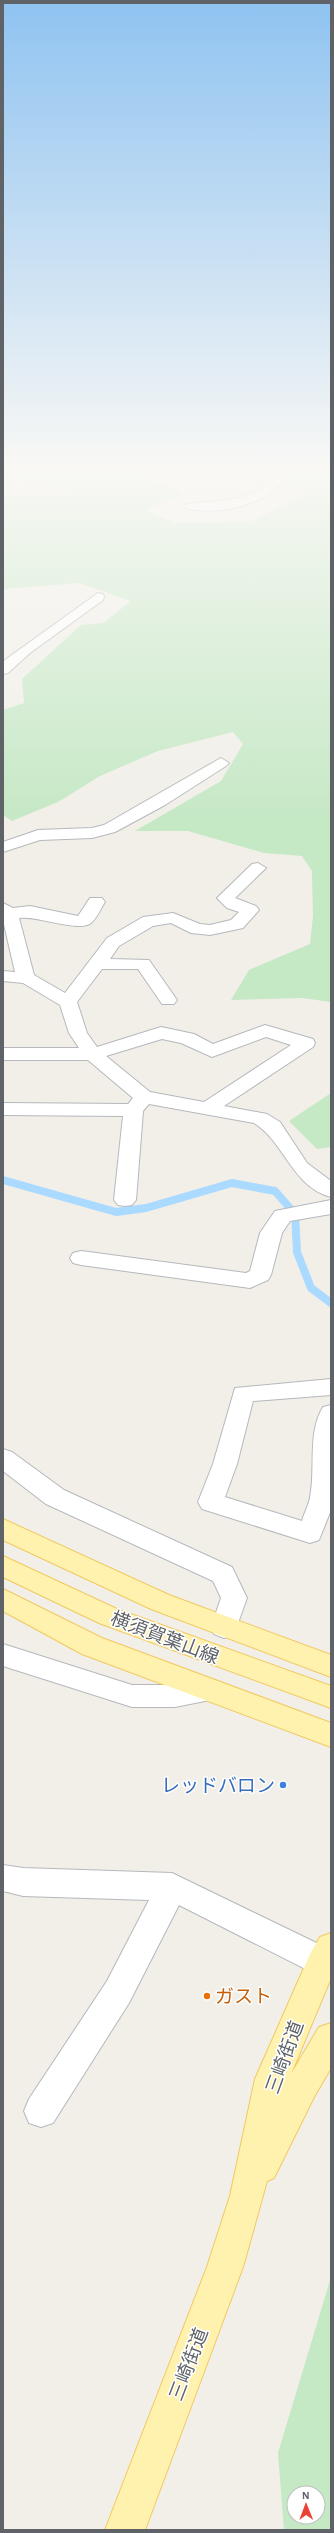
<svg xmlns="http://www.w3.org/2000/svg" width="334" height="2533" font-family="'Alegreya Sans','Noto Sans JP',sans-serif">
  <rect width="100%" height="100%" fill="#f1efe8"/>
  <!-- green -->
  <g fill="#c5e8c5" fill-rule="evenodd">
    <polygon points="3,466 133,466 140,472 184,494 145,510 175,523 252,521 306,493 286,486 283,475 274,466 331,466 331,1002 303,998 231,1000 249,970 310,944 313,916 312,871 302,856 264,853 188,831 135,831 221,781 243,744 233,732 158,751 100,776 58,802 12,821 3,815 3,710 24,703 22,679 81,625 103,623 131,601 79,583 3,589 3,496 73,496 64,486 21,481 3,484"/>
    <polygon points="331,1093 331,1147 317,1149 289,1121"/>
    <path d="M331 2277V2530H284L278 2453ZM294 2493H318V2517H294Z"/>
  </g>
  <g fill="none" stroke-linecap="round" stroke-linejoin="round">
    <!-- stream -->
    <polyline stroke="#aadaff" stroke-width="8" points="3,1180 116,1212 146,1208 232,1183 275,1191 295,1214 297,1252 311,1288 331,1303"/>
    <!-- minor casing -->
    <g stroke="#b5b8bc" stroke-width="2">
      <g id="minor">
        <path d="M266 466H277L284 479C265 506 217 516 186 508L184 506C189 499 249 508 272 479Z"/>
        <polygon points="98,593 103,594 104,597 103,600 30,653 8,673 3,674 3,662 9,657"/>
        <polygon points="221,758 229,763 226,766 165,805 115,832 92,838 40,840 3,852 3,842 38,830 92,828 104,825"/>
        <path d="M258 863 266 868 235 898 256 906 259 910 243 928 210 935 191 933 171 923 153 926 119 946 110 959 149 960 177 1000 174 1004H162L138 969H102L77 1002 87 1033 97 1047 161 1027 194 1034 213 1044 265 1025 313 1039 315 1043 313 1047 224 1106 267 1114 280 1122 307 1163 331 1181V1197C292 1187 284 1141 254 1123L149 1104 143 1111 136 1200 132 1205 125 1206 118 1205 114 1200 123 1116 3 1115V1103L128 1104 133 1098 88 1060H3V1048H79L69 1033 60 1005 23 983 3 981V971L15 972 3 920V903L13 908 30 906 78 916 90 898H102L105 902C101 908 97 918 91 923 79 933 37 915 19 918L34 975 65 993 107 938 143 917 173 913 200 924 210 925 231 920 239 912 227 908 217 898 252 864ZM266 1037 291 1045 204 1102 150 1092 106 1056 162 1039 181 1043 212 1057Z"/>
        <polygon points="331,1200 331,1214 290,1221 282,1233 271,1275 268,1280 250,1288 81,1265 73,1263 70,1258 73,1253 81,1251 246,1273 250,1271 260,1233 275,1211"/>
        <path d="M331 1379V1395L253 1401 237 1464 225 1497 302 1521C304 1513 309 1505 310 1497 316 1469 307 1433 323 1407L331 1405V1510L319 1540 310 1543 202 1509 198 1502 213 1464 235 1388Z"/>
        <polygon points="3,1449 12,1452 64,1490 232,1567 247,1598 234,1634 224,1638 214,1634 211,1627 221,1598 213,1581 46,1504 3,1471"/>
        <polygon points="3,1644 132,1685 175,1685 210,1679 220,1682 224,1690 220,1698 175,1707 132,1707 3,1666"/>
        <polygon points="3,1865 23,1868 172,1873 331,1950 331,1982 179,1905 129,2003 53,2123 41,2127 29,2123 24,2111 29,2099 107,1981 149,1900 23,1896 3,1891"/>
      </g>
    </g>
    <!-- major casing -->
    <g stroke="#f2c960" stroke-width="2">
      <g id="major">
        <polygon points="3,1519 169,1595 331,1655 331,1677 151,1609 3,1540"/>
        <polygon points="3,1556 117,1609 331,1686 331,1708 99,1623 3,1577"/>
        <polygon points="3,1589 102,1638 331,1723 331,1747 82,1654 3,1611"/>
        <polygon points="331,1933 331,1978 291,2074 319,2027 331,2023 331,2068 314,2097 274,2178 267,2181 243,2267 145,2530 105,2530 207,2267 230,2196 255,2079 311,1952 320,1937"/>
      </g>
    </g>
    <!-- minor -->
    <use href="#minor" fill="#fff" fill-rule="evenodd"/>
    <!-- major -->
    <use href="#major" fill="#fff2af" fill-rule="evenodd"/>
  </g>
  <!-- sky -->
  <linearGradient id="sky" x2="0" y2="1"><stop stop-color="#8fc3f1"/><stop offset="0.57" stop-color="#f9f8f5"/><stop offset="1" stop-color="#f9f8f5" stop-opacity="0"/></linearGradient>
  <rect width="334" height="821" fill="url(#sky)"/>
  <!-- markers -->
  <circle fill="#3f7fe0" stroke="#fff" stroke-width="1.5" cx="283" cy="1785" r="4"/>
  <circle fill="#e8710a" stroke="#fff" stroke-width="1.5" cx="207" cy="1996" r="4"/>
  <g text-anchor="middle" stroke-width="3" stroke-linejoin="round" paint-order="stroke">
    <!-- near-street labels -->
    <g font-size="19" fill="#5f6368" stroke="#fff">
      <text transform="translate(165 1637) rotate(21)" y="7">横須賀葉山線</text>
      <text transform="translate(284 2057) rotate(-70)" y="7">三崎街道</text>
      <text transform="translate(188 2364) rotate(-69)" y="7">三崎街道</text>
    </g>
    <!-- near-shop labels -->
    <g font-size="19" fill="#366cbe" stroke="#fff" text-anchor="end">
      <text x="275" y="1792">レッドバロン</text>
    </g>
    <!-- near-food labels -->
    <g font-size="19" fill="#c56008" stroke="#fff" text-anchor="start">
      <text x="215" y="2003">ガスト</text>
    </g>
  </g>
  <!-- border -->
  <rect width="334" height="2533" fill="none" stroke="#5f6368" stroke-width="8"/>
  <!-- north arrow -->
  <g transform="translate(306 2505) rotate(359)"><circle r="19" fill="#ffffff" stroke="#bfc1c3"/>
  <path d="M0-3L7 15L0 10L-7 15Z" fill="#ea4335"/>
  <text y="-6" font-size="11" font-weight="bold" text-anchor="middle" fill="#5f6368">N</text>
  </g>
</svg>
